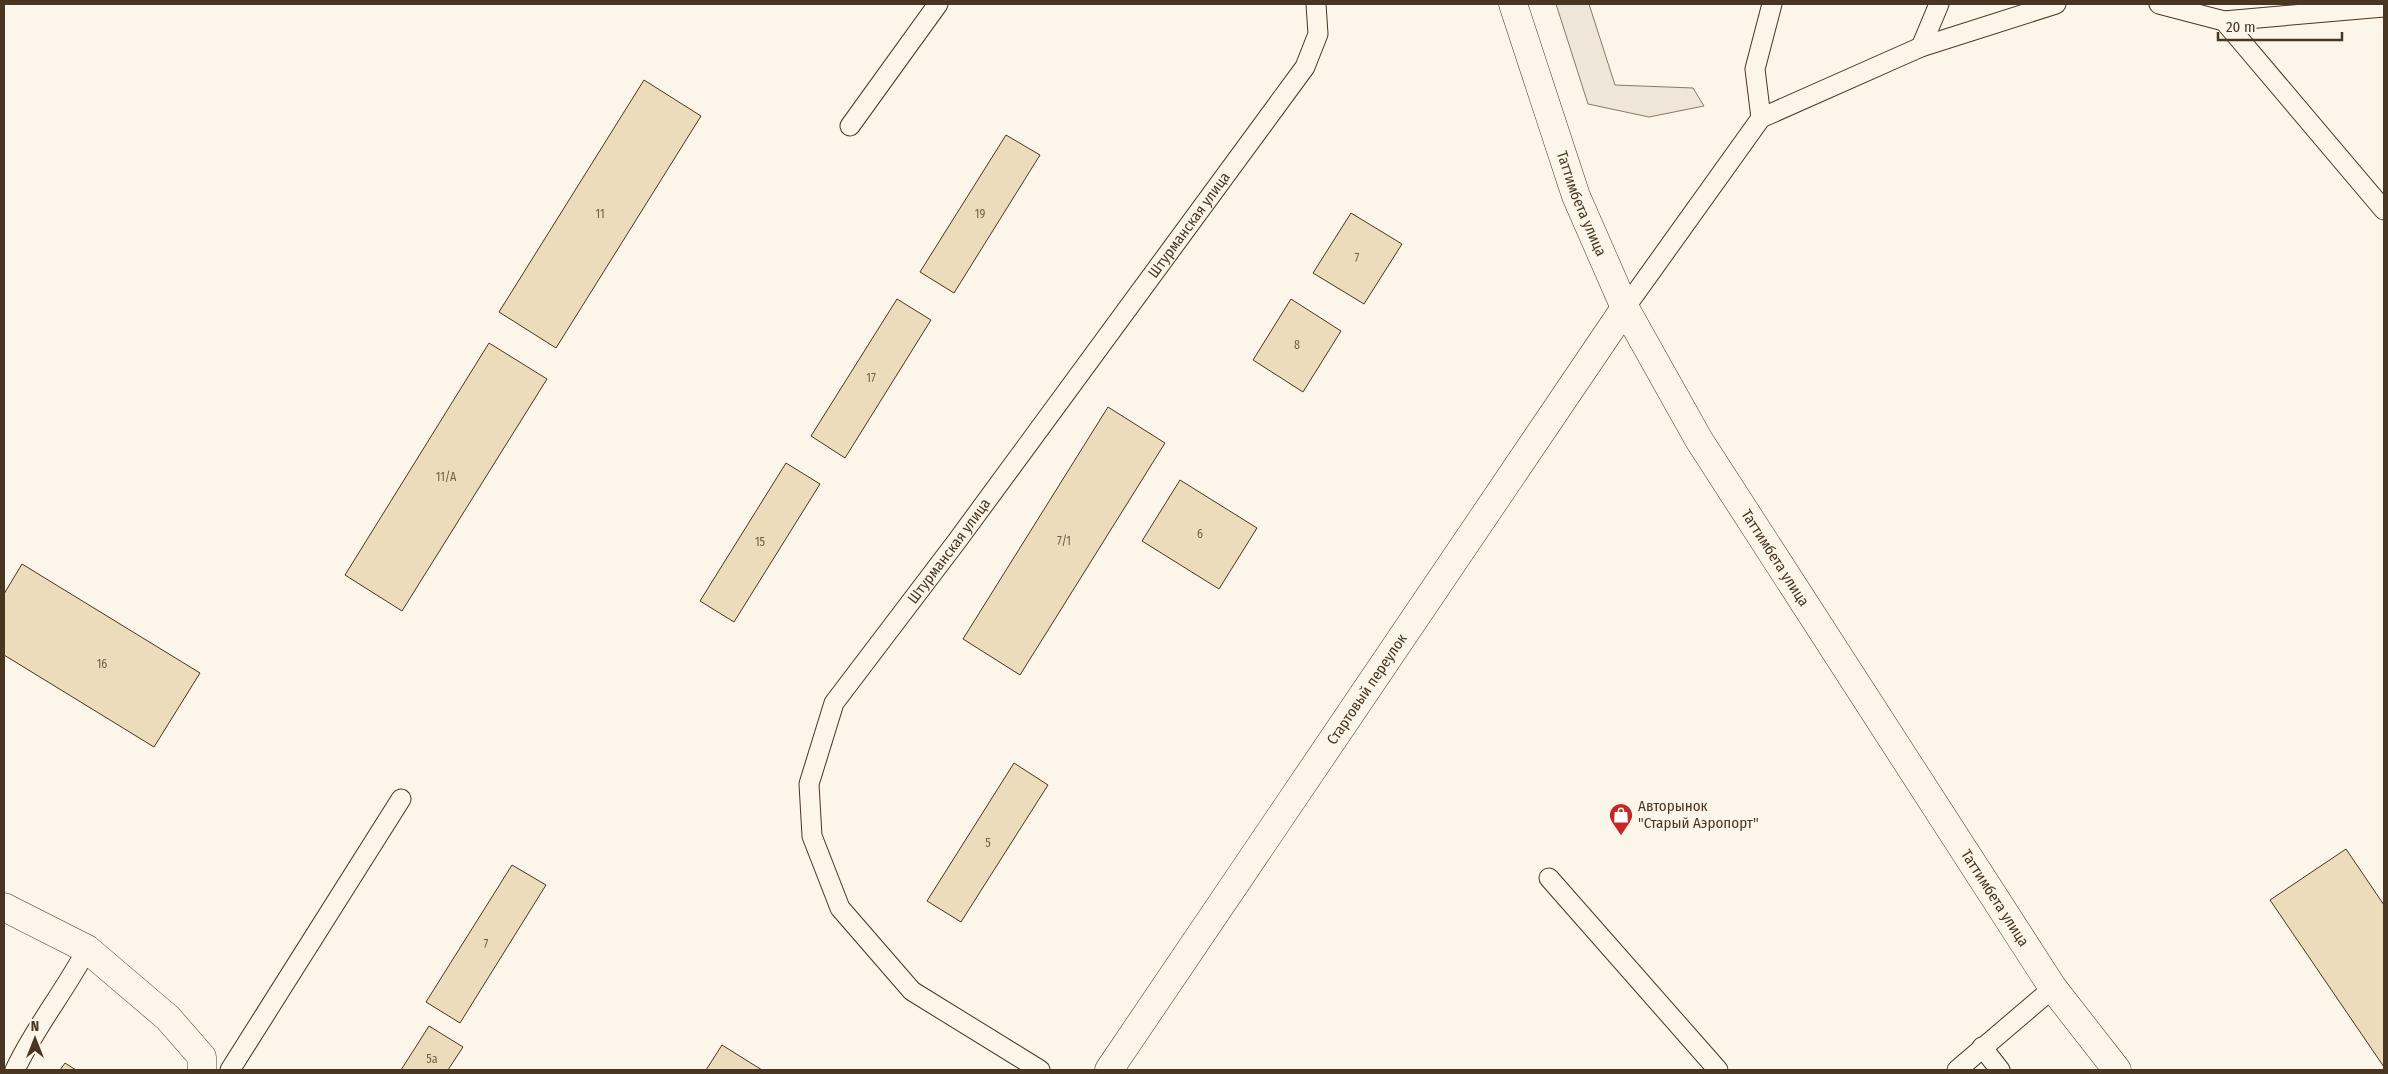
<svg xmlns="http://www.w3.org/2000/svg" width="2388" height="1074" font-family="'Fira Sans Condensed',sans-serif">
  <rect width="100%" height="100%" fill="#fbf6e9"/>
  <!-- green -->
  <polygon fill="#ede6d9" stroke="#887966" points="1556,4 1589,4 1615,85 1693,88 1704,106 1649,117 1588,104"/>
  <!-- building -->
  <g fill="#ecdcbc" stroke="#4a3520">
    <polygon points="644,80 701,116 556,348 499,312"/>
    <polygon points="1006,135 1040,155 954,293 920,272"/>
    <polygon points="1351,213 1402,244 1364,304 1313,273"/>
    <polygon points="897,299 931,320 845,458 811,436"/>
    <polygon points="1291,299 1341,331 1303,392 1253,360"/>
    <polygon points="489,343 547,379 402,611 345,575"/>
    <polygon points="1108,407 1165,443 1020,675 963,639"/>
    <polygon points="786,463 820,484 734,622 700,601"/>
    <polygon points="1180,480 1257,528 1219,589 1142,541"/>
    <polygon points="22,564 200,673 154,747 4,655 4,594"/>
    <polygon points="1014,763 1048,785 961,922 927,901"/>
    <polygon points="2346,849 2384,905 2384,1067 2270,900"/>
    <polygon points="512,865 546,885 460,1023 426,1002"/>
    <polygon points="429,1026 463,1047 448,1070 401,1070"/>
    <polygon points="722,1045 762,1070 706,1070"/>
    <polygon points="65,1063 76,1070 60,1070"/>
  </g>
  <g fill="none" stroke-linecap="round" stroke-linejoin="round">
    <!-- service casing -->
    <g stroke="#4a3520" stroke-width="21">
      <g id="service">
        <polyline points="2159,4 2224,21 2384,210"/>
        <polyline points="2224,21 2384,7"/>
        <polyline points="1921,47 1939,4"/>
        <polyline points="1761,118 1755,69 1772,4"/>
        <polyline points="850,126 938,4"/>
        <polyline points="1625,308 1761,118 1921,47 2056,4"/>
        <polyline points="1549,878 1718,1070"/>
        <polyline points="1982,1047 2000,1070"/>
        <path d="M15 1070C35 1027 65 991 87 949"/>
        <polyline points="230,1070 401,799"/>
        <path id="s1" d="M1040 1070 912 991 840 908 812 836 809 784 834 703 957 541 1305 67 1318 34 1316 4"/>
        <polyline points="1957,1070 2053,988"/>
      </g>
    </g>
    <!-- minor casing -->
    <g stroke="#4a3520" stroke-width="29">
      <polyline id="minor" points="4,907 87,949 168,1018 202,1057 202,1070"/>
    </g>
    <!-- tertiary casing -->
    <g stroke="#4a3520" stroke-width="29">
      <g id="tertiary">
        <path id="s2" d="M1109 1070 1625 308"/>
      </g>
    </g>
    <!-- primary casing -->
    <g stroke="#4a3520" stroke-width="29">
      <g id="primary">
        <path id="s3" d="M1513 4 1576 196 1625 308 1699 440 2053 988 2117 1070"/>
      </g>
    </g>
    <!-- service -->
    <use href="#service" stroke="#fbf6e9" stroke-width="19"/>
    <!-- minor -->
    <use href="#minor" stroke="#fbf6e9" stroke-width="28"/>
    <!-- tertiary -->
    <use href="#tertiary" stroke="#fbf6e9" stroke-width="28"/>
    <!-- primary -->
    <use href="#primary" stroke="#fbf6e9" stroke-width="28"/>
  </g>
  <!-- icons -->
  <defs>
    <g id="shop-pin" transform="scale(1.25)"><path d="M0 17L-7.5 6A9.5 9.5 0 1 1 7.5 6Z" fill="#c62828" stroke="#fbf6e9"/><path d="M-5-2.5h2.3a2.7 3.5 0 0 1 5.4 0H5L5.5 6h-11ZM-1.5-2.5h3a1.5 2.3 0 0 0-3 0Z" fill="#fff"/></g>
  </defs>
  <g fill-rule="evenodd">
    <use href="#shop-pin" x="1621" y="815"/>
  </g>
  <g text-anchor="middle" stroke-width="4" stroke-linejoin="round" paint-order="stroke">
    <!-- number labels -->
    <g font-size="12" fill="#725f47">
      <text x="600" y="218">11</text>
      <text x="980" y="218">19</text>
      <text x="1357" y="262">7</text>
      <text x="1297" y="349">8</text>
      <text x="871" y="382">17</text>
      <text x="446" y="481">11/А</text>
      <text x="1200" y="538">6</text>
      <text x="1064" y="545">7/1</text>
      <text x="760" y="546">15</text>
      <text x="102" y="668">16</text>
      <text x="988" y="847">5</text>
      <text x="486" y="948">7</text>
      <text x="432" y="1063">5а</text>
    </g>
    <!-- street labels -->
    <g font-size="15" fill="#4a3520" stroke="#fbf6e9">
      <text dy="5" stroke="none"><textPath href="#s3" startOffset="211">Таттимбета улица</textPath></text>
      <text dy="5" stroke="none"><textPath href="#s1" startOffset="1070">Штурманская улица</textPath></text>
      <text dy="5" stroke="none"><textPath href="#s1" startOffset="665">Штурманская улица</textPath></text>
      <text dy="5" stroke="none"><textPath href="#s3" startOffset="616">Таттимбета улица</textPath></text>
      <text dy="5" stroke="none"><textPath href="#s2" startOffset="460">Стартовый переулок</textPath></text>
      <text dy="5" stroke="none"><textPath href="#s3" startOffset="1021">Таттимбета улица</textPath></text>
    </g>
    <!-- poi labels -->
    <g font-size="15" fill="#4a3520" stroke="#fbf6e9" text-anchor="start">
      <text x="1638" y="811">Авторынок<tspan x="1638" dy="17">"Старый Аэропорт"</tspan></text>
    </g>
  </g>
  <!-- border -->
  <rect width="2388" height="1074" fill="none" stroke="#4a3520" stroke-width="10"/>
  <!-- north arrow -->
  <g transform="translate(35 1039)" stroke="#fbf6e9" stroke-width="4" paint-order="stroke">
  <path d="M0-4L9 19L0 12L-9 19Z" fill="#4a3520"/>
  <text y="-8" font-size="14" font-weight="bold" text-anchor="middle" fill="#4a3520">N</text>
  </g>
  <!-- scale -->
  <path d="M2218 32v8h124v-8" fill="none" stroke="#4a3520" stroke-width="2.5"/>
  <text x="2226" y="32" font-size="15" fill="#4a3520" stroke="#fbf6e9" stroke-width="4" paint-order="stroke">20 m</text>
</svg>
